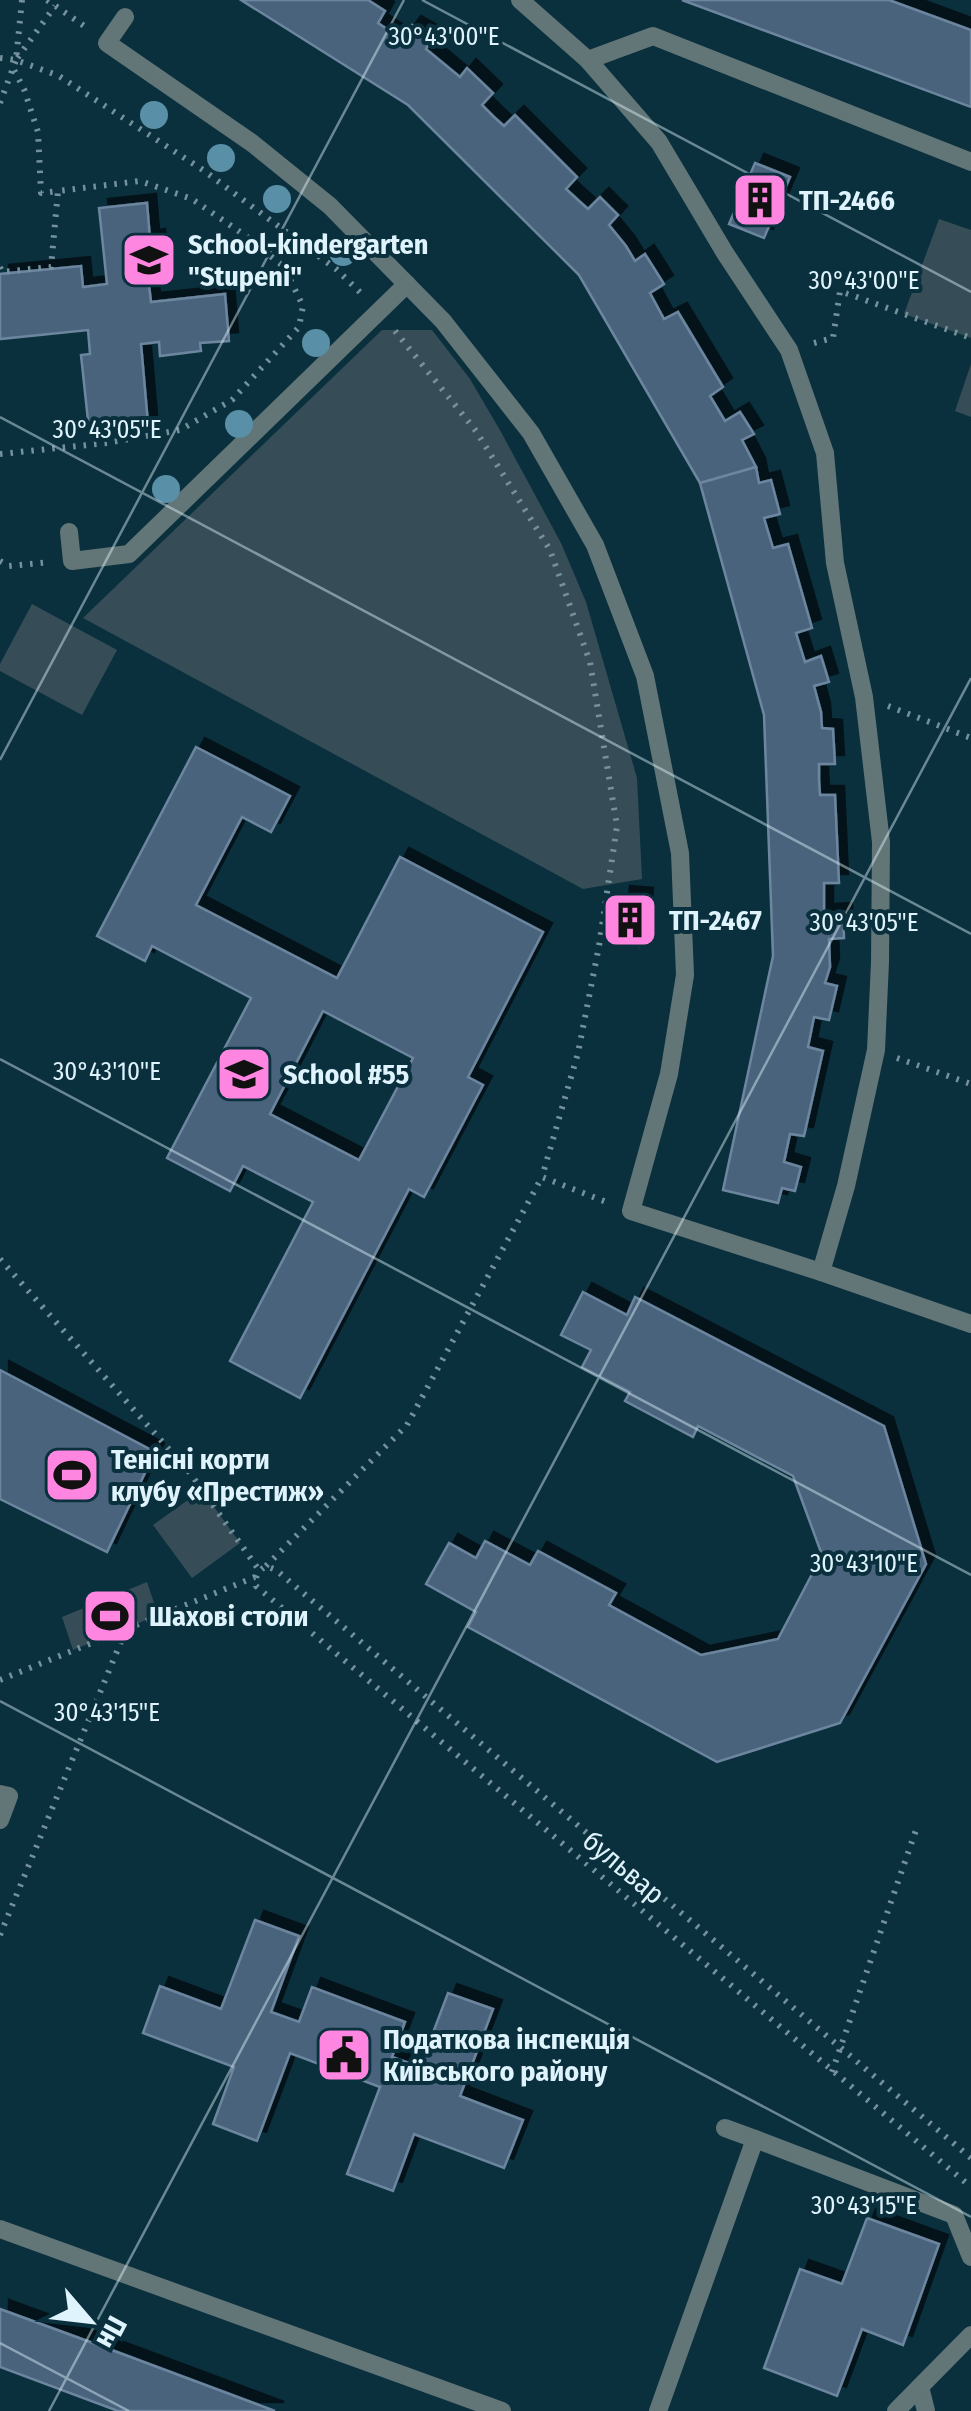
<svg xmlns="http://www.w3.org/2000/svg" width="971" height="2411" font-family="'Fira Sans Condensed',sans-serif">
  <defs>
    <filter id="shadow"><feDropShadow dx="9" dy="-9" stdDeviation="0" flood-color="#0009"/></filter>
  </defs>
  <rect width="100%" height="100%" fill="#0a303e"/>
  <!-- green -->
  <g fill="#364d57">
    <polygon points="939,219 971,230 971,338 904,314"/>
    <polygon points="382,330 432,330 470,379 501,432 561,543 586,602 637,778 642,879 583,889 83,618"/>
    <polygon points="971,364 971,417 955,411"/>
    <polygon points="32,604 117,650 82,715 0,671 0,664"/>
    <polygon points="202,1490 240,1543 192,1578 153,1525"/>
    <polygon points="147,1582 158,1615 73,1650 62,1617"/>
  </g>
  <!-- building -->
  <g fill="#4a637c" stroke="#6d869f" stroke-width="2.5" fill-rule="evenodd" filter="url(#shadow)">
    <polygon points="241,0 368,0 385,11 378,23 402,39 412,25 433,37 426,49 460,77 467,68 493,93 482,105 494,117 504,126 515,115 577,177 566,189 578,200 588,209 600,197 618,215 609,225 626,246 635,261 645,254 664,284 650,293 664,319 678,312 723,387 710,396 725,421 740,412 754,434 742,440 756,467 700,483 579,275 408,105"/>
    <polygon points="682,0 889,0 971,30 971,107"/>
    <polygon points="755,163 790,177 764,238 729,224"/>
    <polygon points="147,203 150,239 156,238 160,276 148,277 151,302 225,294 229,341 200,343 201,351 160,356 159,342 141,344 148,424 89,430 81,355 90,354 88,330 0,339 0,274 81,266 83,287 107,284 99,208"/>
    <polygon points="756,467 759,483 771,480 780,514 764,518 773,548 788,544 812,628 796,633 805,662 821,656 829,682 814,686 821,712 822,728 833,729 835,764 819,764 819,780 820,795 835,795 839,883 824,883 824,913 843,912 844,938 829,939 830,967 825,983 837,986 829,1020 814,1017 808,1047 823,1051 804,1136 790,1134 784,1162 801,1167 795,1191 782,1188 778,1203 723,1190 773,956 764,715 700,483"/>
    <path d="M196 747 290 796 271 832 242 817 196 905 337 978 400 857 543 932 468 1077 483 1085 424 1197 409 1189 300 1398 230 1361 313 1202 243 1166 230 1191 167 1158 251 998 152 946 145 961 97 936ZM323 1011 413 1058 359 1160 270 1114Z"/>
    <polygon points="621,895 644,897 639,946 617,944"/>
    <polygon points="583,1292 627,1315 635,1297 884,1426 926,1564 840,1723 717,1762 468,1627 476,1612 426,1584 449,1543 476,1558 485,1541 530,1565 538,1551 616,1593 609,1605 701,1655 778,1639 822,1555 793,1476 698,1426 693,1437 625,1401 630,1392 582,1367 591,1350 561,1335"/>
    <polygon points="0,1370 155,1452 107,1552 0,1499"/>
    <polygon points="255,1920 299,1936 271,2012 299,2022 312,1987 405,2022 392,2057 420,2067 448,1993 493,2009 460,2096 523,2120 504,2168 414,2134 393,2191 347,2174 380,2087 290,2053 257,2141 213,2124 234,2067 143,2033 160,1986 221,2009"/>
    <polygon points="867,2218 939,2244 903,2345 862,2329 837,2396 764,2368 800,2269 842,2284"/>
    <polygon points="0,2309 101,2346 275,2411 118,2411 0,2367"/>
  </g>
  <g fill="none" stroke-linecap="round" stroke-linejoin="round">
    <!-- path -->
    <g stroke="#74919d" stroke-width="6" stroke-dasharray="2.5 8" stroke-linecap="butt">
      <polyline points="22,0 16,60 55,6"/>
      <polyline points="47,0 90,30"/>
      <polyline points="0,58 16,60 59,76 203,170 336,269 364,296"/>
      <polyline points="0,103 16,60"/>
      <polyline points="0,267 2,272 51,267 58,191 41,193 38,132 24,89 14,70"/>
      <polyline points="395,331 476,431 550,550 590,662 617,826 599,946 578,1053 542,1177"/>
      <polyline points="814,343 833,338 840,291 971,338"/>
      <polyline points="0,454 107,443 180,430 232,400 299,327 303,306 284,267 246,236 192,199 140,181 58,191"/>
      <polyline points="0,561 9,566 50,562"/>
      <polyline points="888,706 971,738"/>
      <polyline points="897,1058 971,1084"/>
      <polyline points="0,1259 190,1473 259,1570"/>
      <polyline points="266,1566 407,1425 542,1177 609,1203"/>
      <polyline points="0,1680 255,1577"/>
      <polyline points="0,1935 127,1627"/>
      <polyline points="832,2072 917,1827"/>
      <path d="M971 2158 276 1570 266 1566C257 1572 255 1576 256 1586L971 2187"/>
    </g>
    <!-- lane -->
    <g stroke="#627577" stroke-width="18">
      <polyline points="520,0 588,60 659,142 725,253 789,350 825,453 835,563 864,697 881,842 880,962 876,1050 846,1186 821,1272 971,1324"/>
      <polyline points="125,17 107,43 252,143 330,206 443,321 531,433 595,545 645,676 680,853 685,975 669,1074 631,1211 821,1272"/>
      <polyline points="588,60 653,36 971,162"/>
      <polyline points="69,532 72,561 129,554 407,284"/>
      <polyline points="0,1794 9,1796 0,1820"/>
      <polyline points="725,2128 755,2139"/>
      <polyline points="0,2229 502,2411"/>
      <polyline points="920,2387 926,2411"/>
      <polyline points="658,2411 755,2139 954,2215 971,2257"/>
      <polyline points="896,2411 971,2335"/>
    </g>
  </g>
  <!-- trees -->
  <g fill="#5990a7">
    <circle cx="154" cy="115" r="14"/>
    <circle cx="221" cy="158" r="14"/>
    <circle cx="277" cy="199" r="14"/>
    <circle cx="343" cy="252" r="14"/>
    <circle cx="316" cy="343" r="14"/>
    <circle cx="239" cy="424" r="14"/>
    <circle cx="166" cy="489" r="14"/>
  </g>
  <!-- ticks -->
  <path fill="none" stroke="#dff3fc" stroke-width="2.5" stroke-opacity="0.45" d="M422 0 971 292M0 417 971 934M0 760 404 0M0 1059 971 1575M0 1701 971 2217M0 2343 129 2411M49 2411 971 678"/>
  <!-- icons -->
  <defs>
    <g id="building-square" transform="scale(2.875)"><rect x="-9" y="-9" width="18" height="18" rx="4" fill="#fe85e0" stroke="#0a303e"/><path d="M-4-6H4V6H1V3H-1V6H-4ZM-2.5-4.3h1.7v1.8h-1.7ZM.8-4.3h1.7v1.8H.8ZM-2.5-1h1.7V.8h-1.7ZM.8-1h1.7V.8H.8Z" fill="#111"/></g>
    <g id="school-square" transform="scale(2.875)"><rect x="-9" y="-9" width="18" height="18" rx="4" fill="#fe85e0" stroke="#0a303e"/><path d="M0-5L7-2L0 1L-7-2ZM-4 1L0 2.5L4 1V4Q0 6-4 4Z" fill="#111"/></g>
    <g id="stadium-square" transform="scale(2.875)"><rect x="-9" y="-9" width="18" height="18" rx="4" fill="#fe85e0" stroke="#0a303e"/><path d="M0-5a6.5 5 0 1 0 0 10a6.5 5 0 1 0 0-10ZM-3.5-1.8h7v3.6h-7Z" fill="#111"/></g>
    <g id="civic-square" transform="scale(2.875)"><rect x="-9" y="-9" width="18" height="18" rx="4" fill="#fe85e0" stroke="#0a303e"/><path d="M-.6-6.5H3V-4.5H.6V-3L4-1V1h2V6H-6V1h2V-1L-.6-3ZM-1.2 2.5V6h2.4V2.5Z" fill="#111"/></g>
  </defs>
  <g fill-rule="evenodd">
    <use href="#building-square" x="760" y="200"/>
    <use href="#school-square" x="149" y="260"/>
    <use href="#building-square" x="630" y="920"/>
    <use href="#school-square" x="244" y="1074"/>
    <use href="#stadium-square" x="72" y="1475"/>
    <use href="#stadium-square" x="110" y="1616"/>
    <use href="#civic-square" x="344" y="2055"/>
  </g>
  <g text-anchor="middle" stroke-width="8" stroke-linejoin="round" paint-order="stroke">
    <!-- poi labels -->
    <g font-size="28" font-weight="bold" fill="#dff3fc" stroke="#0a303e" text-anchor="start">
      <text x="799" y="210">ТП-2466</text>
      <text x="188" y="254">School-kindergarten<tspan x="188" dy="32">"Stupeni"</tspan></text>
      <text x="669" y="930">ТП-2467</text>
      <text x="283" y="1084">School #55</text>
      <text x="111" y="1469">Тенісні корти<tspan x="111" dy="32">клубу «Престиж»</tspan></text>
      <text x="149" y="1626">Шахові столи</text>
      <text x="383" y="2049">Податкова інспекція<tspan x="383" dy="32">Київського району</tspan></text>
    </g>
    <!-- street labels -->
    <g font-size="28" fill="#dff3fc" stroke="#0a303e">
      <text transform="translate(624 1867) rotate(40)" y="10">бульвар</text>
    </g>
  </g>
  <g font-size="25" text-anchor="middle" fill="#dff3fc" stroke="#0a303e" stroke-width="8" stroke-linejoin="round" paint-order="stroke">
    <text x="444" y="45">30°43'00"E</text>
    <text x="864" y="289">30°43'00"E</text>
    <text x="107" y="438">30°43'05"E</text>
    <text x="864" y="931">30°43'05"E</text>
    <text x="107" y="1080">30°43'10"E</text>
    <text x="864" y="1572">30°43'10"E</text>
    <text x="107" y="1721">30°43'15"E</text>
    <text x="864" y="2214">30°43'15"E</text>
  </g>
  <!-- north arrow -->
  <g transform="translate(90 2321) rotate(118)" stroke="#0a303e" stroke-width="8" paint-order="stroke">
  <path d="M0-8L18 38L0 25L-18 38Z" fill="#dff3fc"/>
  <text y="-15" font-size="28" font-weight="bold" text-anchor="middle" fill="#dff3fc">Пн</text>
  </g>
</svg>
